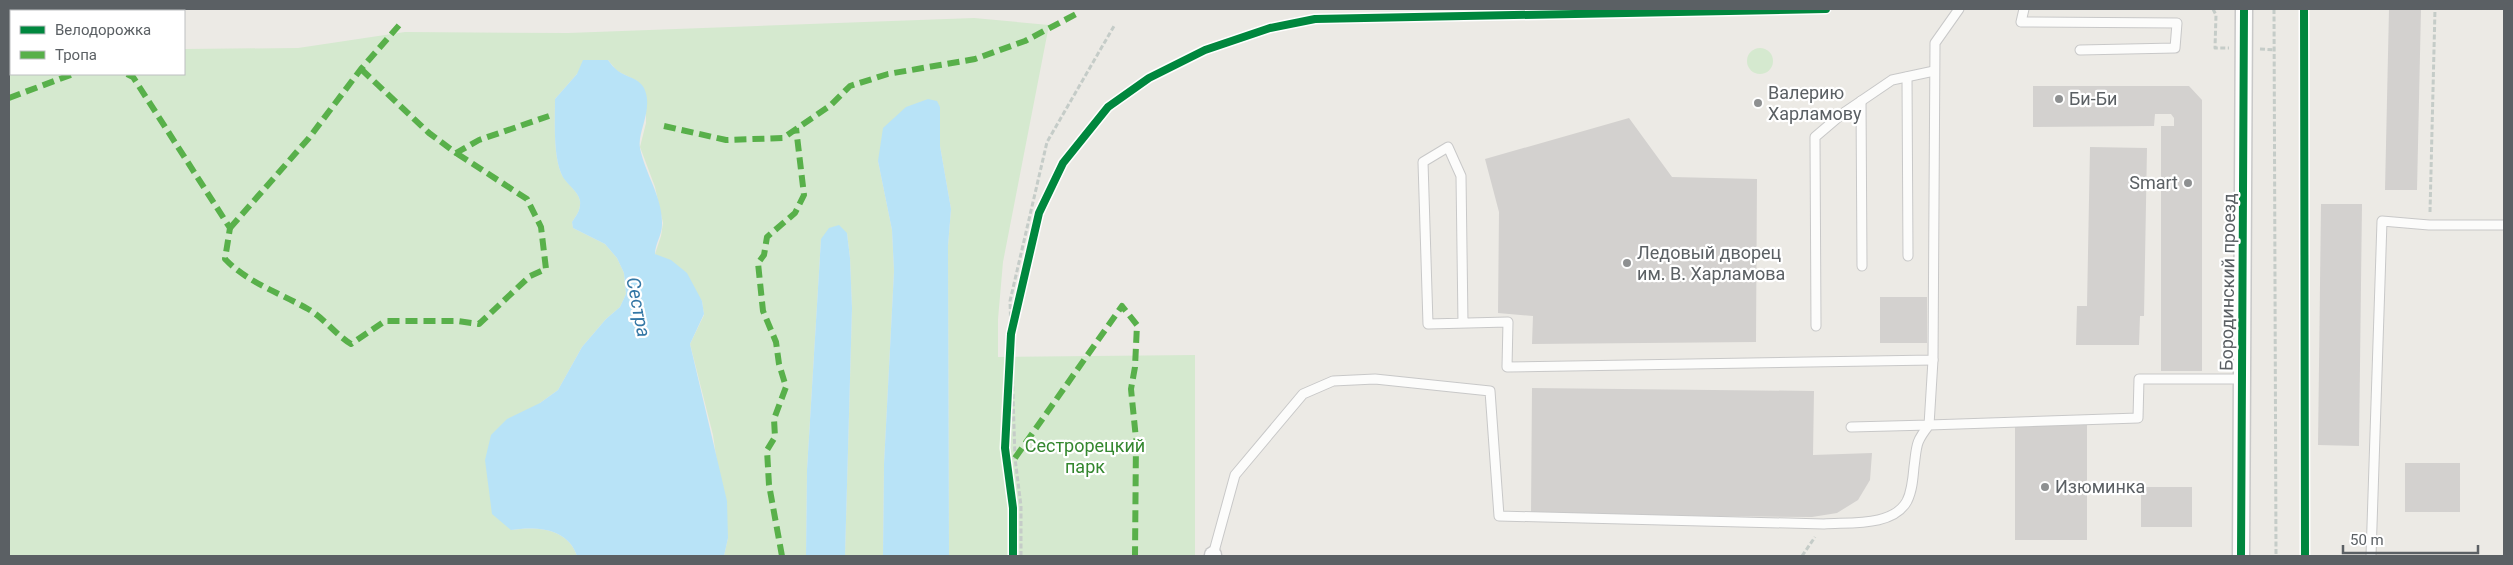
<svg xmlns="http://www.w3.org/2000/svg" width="2513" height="565" font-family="Roboto,sans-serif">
  <rect width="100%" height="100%" fill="#eceae5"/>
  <!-- green -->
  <g fill="#d5e9cf">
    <path d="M974 18 1049 25 1003 262 998 319V357L1195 355V556H949L948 246 951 209 940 146V107L878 161 892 230 894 271 884 464 883 556H845L852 308 850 258 847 233 821 239 807 470 806 556H724L728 538 713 435 690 344 704 315 702 301 655 254 661 236 663 223 655 187 640 147 646 123V95L637 81 617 71 608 60 577 74 555 99C555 120 553 154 561 173 565 183 578 190 580 201 581 210 576 216 572 222L573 228 605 244 617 258 624 273 626 294 620 307 606 319 582 347 558 390 540 403 511 530C536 526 568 528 577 556H9V52H11V74H184V49L298 48 405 32 568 33Z"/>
    <circle cx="1760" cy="61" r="13"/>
  </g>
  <!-- water -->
  <g fill="#b8e3f7">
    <path d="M583 60H608C611 64 614 68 618 71 626 77 639 78 644 88 654 109 637 132 640 148 645 174 663 197 662 225 662 235 655 244 655 254L671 260 687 273 702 301 704 314 690 344 727 501 728 538 724 556H577C568 528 536 526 511 530L492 514 485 460 491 435 507 419 540 403 558 390 582 347 606 319 620 307 626 294 624 273 617 258 605 244 573 228 572 222C576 216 581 210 580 201 578 190 565 184 561 173 553 154 555 120 555 99L577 74Z"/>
    <polygon points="928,99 937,101 940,107 940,146 951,209 948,246 949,556 883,556 884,464 894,271 892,230 878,161 883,128 906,107"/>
    <polygon points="839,225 847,233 850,258 852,308 845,556 806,556 807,470 821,239 829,228"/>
  </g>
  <!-- building -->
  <g fill="#d3d1cf">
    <polygon points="2389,9 2421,9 2417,190 2385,190"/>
    <polygon points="2033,86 2189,86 2202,100 2202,371 2161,371 2161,126 2174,126 2174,118 2171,114 2155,114 2154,126 2033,127"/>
    <polygon points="1629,118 1672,177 1757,179 1756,342 1532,344 1533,316 1498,313 1499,212 1485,159"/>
    <polygon points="2090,147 2147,148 2144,316 2140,316 2139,345 2076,345 2077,306 2087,306"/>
    <polygon points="2321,204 2362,204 2359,446 2318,445"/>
    <rect x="1880" y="297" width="47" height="46"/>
    <polygon points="1532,388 1814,391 1813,455 1872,453 1870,480 1858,500 1837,513 1812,517 1531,514"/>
    <polygon points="2087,425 2087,540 2015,540 2015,426"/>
    <rect x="2405" y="463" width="55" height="49"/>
    <rect x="2141" y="487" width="51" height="40"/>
  </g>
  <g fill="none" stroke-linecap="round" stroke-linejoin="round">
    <!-- lane casing -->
    <g stroke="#c8c8c8" stroke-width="11">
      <g id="lane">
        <polyline points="2024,9 2021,22 2177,23 2175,48 2080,50"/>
        <polyline points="1907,77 1908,256"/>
        <polyline points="1861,101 1862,266"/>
        <polyline points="1463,323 1461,176 1448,147 1423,162 1428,324 1508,322 1507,367 1933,360 1935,43 1959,9"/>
        <polyline points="1816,326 1815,137 1842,114 1892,80 1934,71"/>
        <polyline points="1851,427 1929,425 1933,360"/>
        <path d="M1213 555 1235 475 1303 394 1333 381 1375 379 1490 391 1499 516 1824 524C1849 522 1893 527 1907 501 1912 491 1913 479 1914 467 1917 445 1915 443 1929 425L2138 418 2139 379H2242"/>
        <polyline points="2371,556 2382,221 2429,225 2504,225"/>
      </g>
    </g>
    <!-- street casing -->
    <g stroke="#c8c8c8" stroke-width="19">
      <g id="street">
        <polyline points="1213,555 1213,556"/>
        <polyline points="2241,556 2244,9"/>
      </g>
    </g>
    <!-- secondary casing -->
    <g stroke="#c9c9c9" stroke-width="25">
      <polyline id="secondary" points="9,9 50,9"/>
    </g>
    <!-- path -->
    <g stroke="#c5ccc8" stroke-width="3" stroke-dasharray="5 2.5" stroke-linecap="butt">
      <polyline points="2213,9 2216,15 2215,48 2229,48"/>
      <polyline points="2274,9 2276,556"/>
      <polyline points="2260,49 2275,50"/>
      <polyline points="2430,212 2435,9"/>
      <polyline points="1021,556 1021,506 1015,458 1010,301 1047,142 1114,26"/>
      <polyline points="1802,556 1815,537"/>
    </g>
    <!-- lane -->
    <use href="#lane" stroke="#fcfcfb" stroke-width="9"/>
    <!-- street -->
    <use href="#street" stroke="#fcfcfb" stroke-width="16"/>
    <!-- secondary -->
    <use href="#secondary" stroke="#fcfcfb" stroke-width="22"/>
    <!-- quiet -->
    <g stroke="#58b04a" stroke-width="6" stroke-dasharray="12 6" stroke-linecap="butt">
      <polyline points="361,69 429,133 456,153 479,140 549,116"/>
      <path d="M127 74 133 77 230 228 225 259C248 283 280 293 308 309 324 318 335 334 351 344L385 321H457L479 324 530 276 546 269 541 227 527 199 456 153"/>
      <polyline points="9,98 73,74"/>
      <polyline points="664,126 726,140 783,138 831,105 850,86 888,74 975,59 1025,41 1078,13"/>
      <polyline points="230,228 309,138 361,69 401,23"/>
      <polyline points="1015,458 1122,306 1137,325 1135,367 1131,389 1136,439 1135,556"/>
      <polyline points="782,556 769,485 767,450 775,437 774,419 786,387 779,364 776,342 763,311 758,263 764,255 767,237 795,213 804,195 796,128"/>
    </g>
    <!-- cycleway casing -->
    <g stroke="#fff" stroke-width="11">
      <g id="cycleway">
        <polyline points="2304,9 2305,556"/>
        <polyline points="1013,556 1013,508 1005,448 1011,334 1039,213 1063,163 1108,107 1149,78 1205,50 1270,28 1315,19 1826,9"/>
        <polyline points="2241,556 2244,9"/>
      </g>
    </g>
    <!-- cycleway -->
    <use href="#cycleway" stroke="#00873e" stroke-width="8"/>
  </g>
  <!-- markers -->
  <g fill="#8e9091" stroke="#fff" stroke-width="2">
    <circle cx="2059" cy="99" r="5"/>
    <circle cx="1758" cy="103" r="5"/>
    <circle cx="2188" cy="183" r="5"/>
    <circle cx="1627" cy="263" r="5"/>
    <circle cx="2045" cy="487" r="5"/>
  </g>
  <g text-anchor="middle" stroke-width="4.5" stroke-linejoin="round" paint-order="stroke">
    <!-- poi labels -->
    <g font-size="18" fill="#5b6064" stroke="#fff" text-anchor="start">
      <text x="1768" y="99">Валерию<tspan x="1768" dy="21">Харламову</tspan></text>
      <text x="2069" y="105">Би-Би</text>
      <text x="2178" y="189" text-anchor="end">Smart</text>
      <text x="1637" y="259">Ледовый дворец<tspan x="1637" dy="21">им. В. Харламова</tspan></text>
      <text x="2055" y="493">Изюминка</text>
    </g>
    <!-- street labels -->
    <g font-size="18" fill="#5b6064" stroke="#fff">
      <text transform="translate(2228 282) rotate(-89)" y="6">Бородинский проезд</text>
    </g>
    <!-- park labels -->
    <g font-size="18" fill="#34872f" stroke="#fff">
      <text x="1085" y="452">Сестрорецкий<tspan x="1085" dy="21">парк</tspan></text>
    </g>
    <!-- water labels -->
    <g font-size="19" font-style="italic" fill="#3477a5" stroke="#fff">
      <text transform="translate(639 307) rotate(79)" y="7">Сестра</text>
    </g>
  </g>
  <!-- border -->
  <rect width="2513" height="565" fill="none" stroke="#5b6064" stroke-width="20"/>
  <!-- legend -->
  <rect x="10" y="10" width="175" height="65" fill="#ffffff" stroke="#bdbfc1"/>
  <rect x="20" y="26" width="25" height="8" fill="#00873e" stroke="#bdbfc1"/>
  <text x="55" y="35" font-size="15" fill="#5b6064">Велодорожка</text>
  <rect x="20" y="51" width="25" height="8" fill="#58b04a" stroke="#bdbfc1"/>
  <text x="55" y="60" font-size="15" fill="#5b6064">Тропа</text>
  <!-- scale -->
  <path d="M2343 545v8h135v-8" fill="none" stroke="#5b6064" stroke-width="2.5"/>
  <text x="2350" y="545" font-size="15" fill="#5b6064" stroke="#ffffff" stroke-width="4" paint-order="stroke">50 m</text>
</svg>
